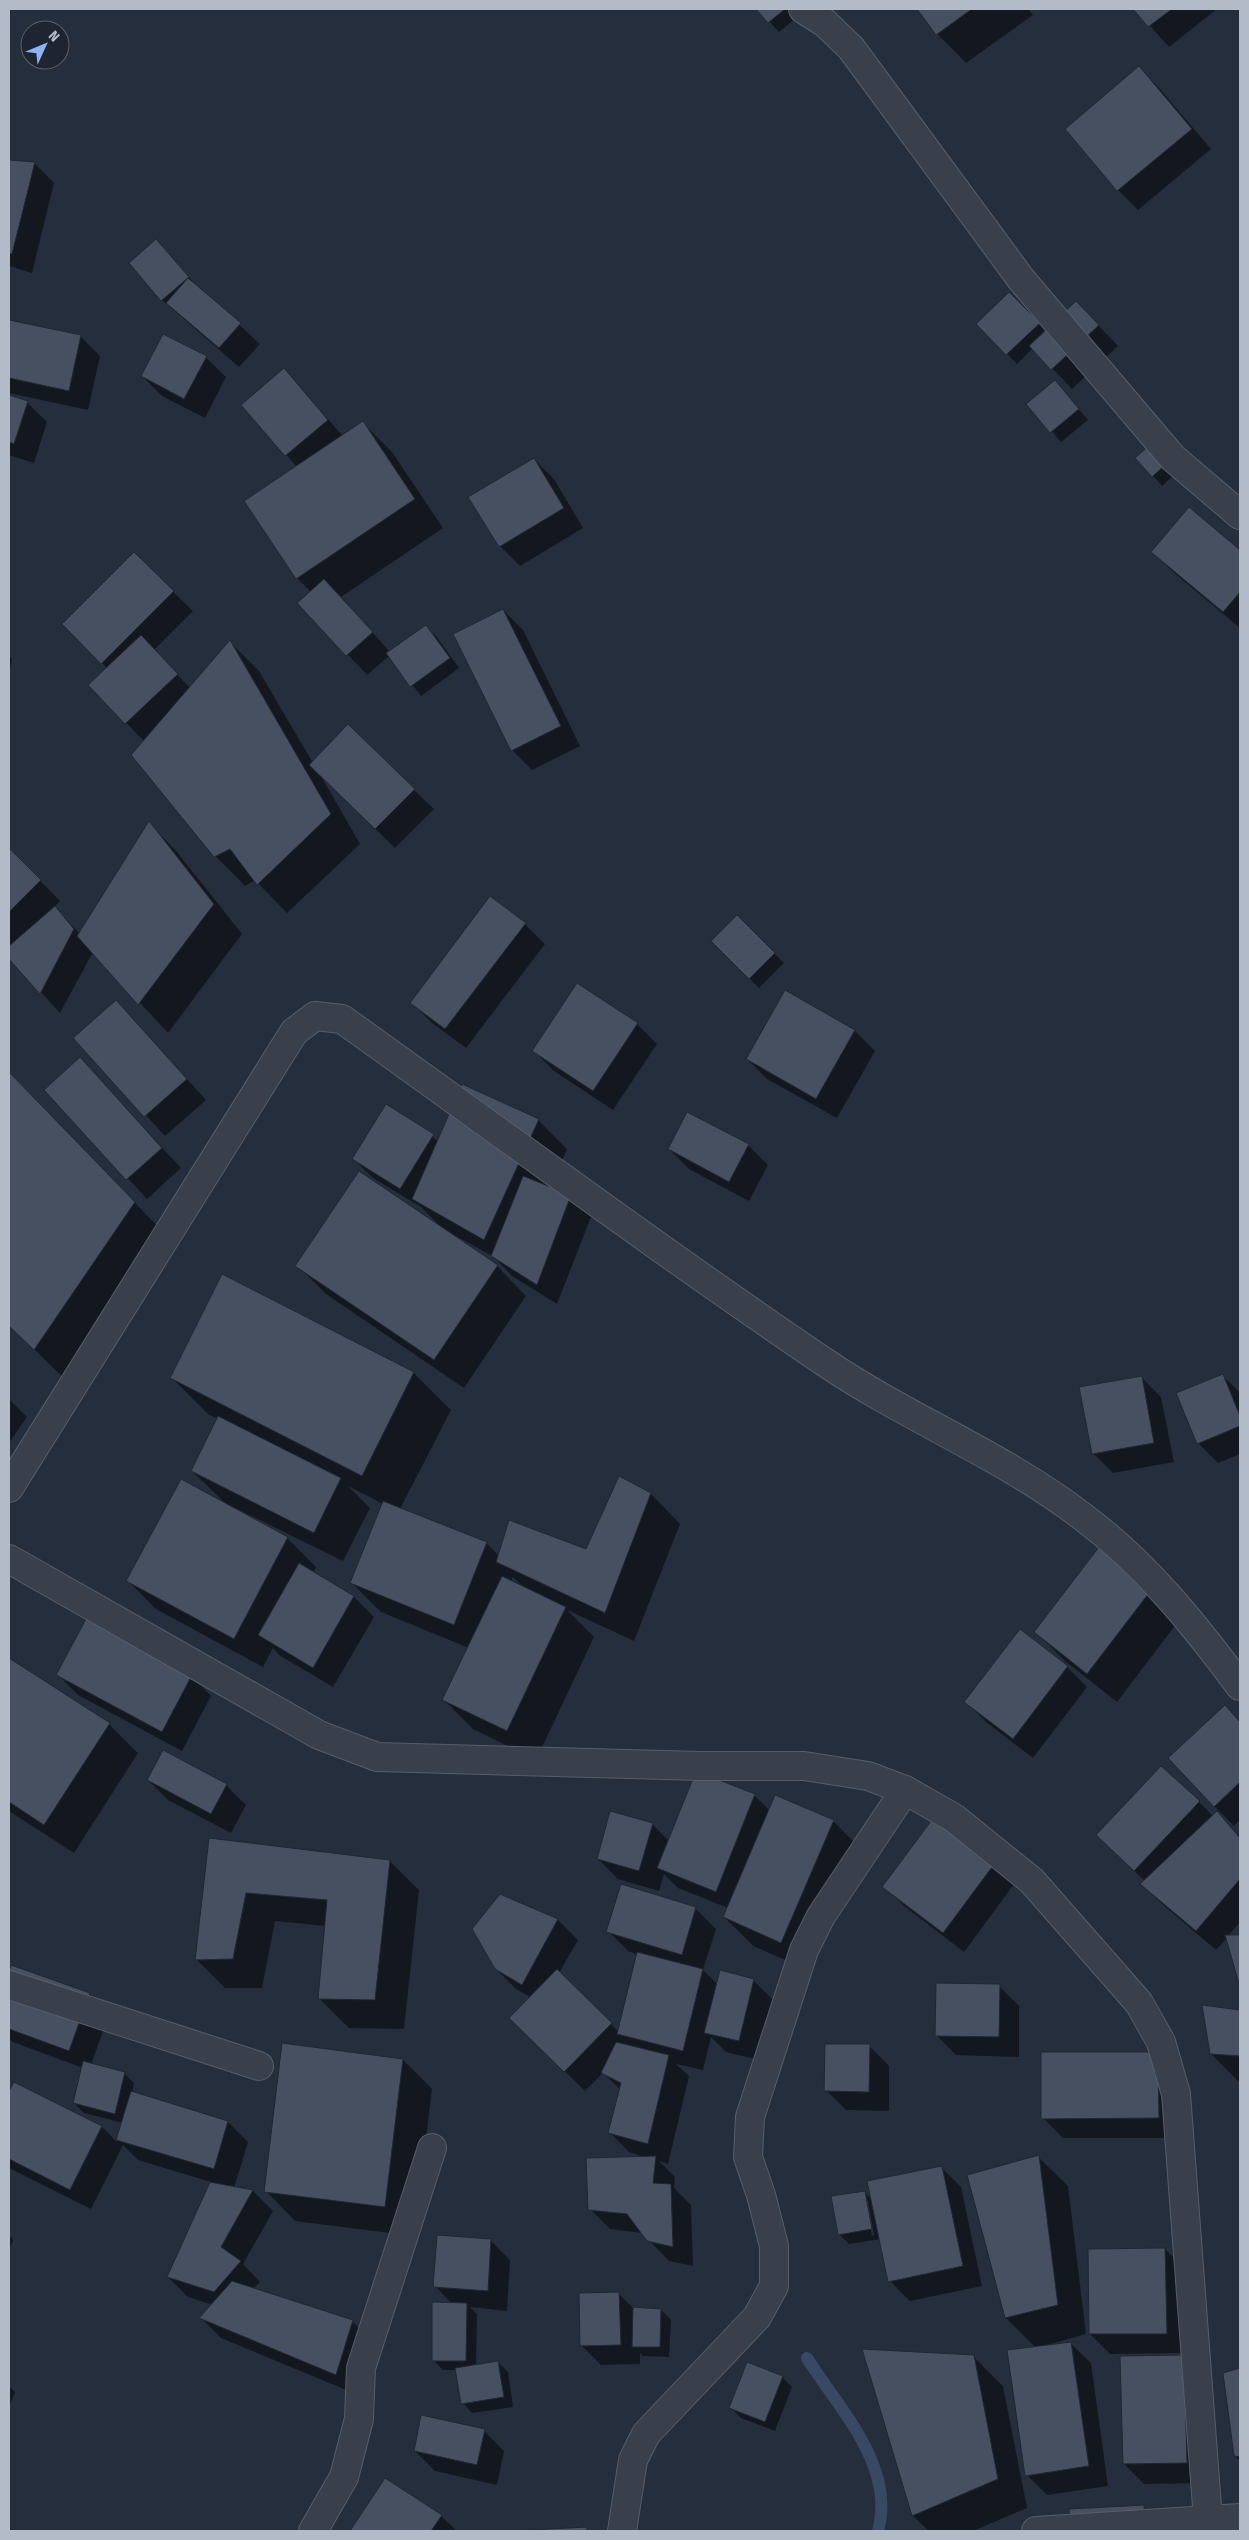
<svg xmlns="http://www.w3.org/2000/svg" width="1249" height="2540" font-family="'Fira Sans Condensed',sans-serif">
  <rect width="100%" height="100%" fill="#252e3c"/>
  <!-- shadow -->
  <g fill="#0007" fill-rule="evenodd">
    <polygon points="758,9 797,9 801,14 779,32"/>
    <polygon points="919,9 1028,9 1033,15 966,63 937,34"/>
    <polygon points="1135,9 1217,9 1169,47"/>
    <polygon points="1139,68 1159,88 1211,149 1138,210 1118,190 1066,129"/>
    <polygon points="9,161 34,163 54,183 32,273 9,266"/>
    <polygon points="156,241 198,287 260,344 239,367 162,300"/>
    <polygon points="1009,294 1046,332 1096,323 1118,346 1072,389 1033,348 1017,364 978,324"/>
    <polygon points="9,321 80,336 100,356 88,410 9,393"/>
    <polygon points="163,335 206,357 226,377 205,418 162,396 142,376"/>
    <polygon points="284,370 343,436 363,423 392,452 443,528 341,597 390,652 426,627 436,636 459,668 421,696 390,655 367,675 299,603 311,592 297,578 297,467 243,406"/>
    <polygon points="1064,392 1088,420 1061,442 1028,404"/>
    <polygon points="9,396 27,402 47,422 34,463 9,455"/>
    <polygon points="1164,434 1189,461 1162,486 1153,476"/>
    <polygon points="534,459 554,479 583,528 520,566 500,546"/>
    <polygon points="1189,509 1240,551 1240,628 1173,572 1153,552"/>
    <polygon points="134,554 193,611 154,650 190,688 230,642 259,671 313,763 414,790 434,809 395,848 321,776 360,844 287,913 255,880 245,886 215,856 133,755 144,741 89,685 107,668 64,624"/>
    <polygon points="503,610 523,630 580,746 532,770 512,750"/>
    <polygon points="9,655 12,659 9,675"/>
    <polygon points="149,823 177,852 242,934 168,1033 93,952 60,1013 9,957 9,850 60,901 54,907 80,934"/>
    <polygon points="737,917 784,963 759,988 713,941"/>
    <polygon points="525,924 545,944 466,1048 432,1023 412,1003"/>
    <polygon points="116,1001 206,1100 165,1136 75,1038"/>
    <polygon points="637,1024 657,1044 613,1110 554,1071 534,1051"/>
    <polygon points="855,1031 875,1051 837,1118 767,1079 747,1059"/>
    <polygon points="80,1059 181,1168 147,1199 46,1090"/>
    <polygon points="9,1073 171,1240 72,1386 9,1325"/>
    <polygon points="386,1106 438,1141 538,1120 567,1149 550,1188 571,1197 591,1217 557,1304 512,1276 494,1257 456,1236 455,1238 497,1266 526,1296 464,1388 326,1294 297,1265 439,1225 421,1207 373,1178 353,1159"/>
    <polygon points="748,1145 768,1165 749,1201 689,1169 669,1149"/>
    <path d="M223 1276 414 1373 451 1410 400 1509 486 1543 499 1556 587 1550 619 1477 651 1494 680 1524 634 1641 567 1610 594 1637 536 1760 473 1729 444 1700 469 1648 381 1612 352 1583 383 1504 348 1486 370 1508 343 1561 225 1503 192 1471 218 1419 208 1414 171 1377ZM513 1577 523 1587 511 1582Z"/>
    <polygon points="1223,1376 1240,1393 1240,1454 1218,1463 1198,1443"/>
    <polygon points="1141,1377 1161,1397 1174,1462 1113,1473 1093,1453"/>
    <polygon points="9,1399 27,1417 9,1443"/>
    <polygon points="287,1538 316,1567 313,1573 354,1597 374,1617 333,1687 279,1655 273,1648 263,1667 156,1609 127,1580"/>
    <polygon points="1164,1573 1193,1602 1117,1702 1065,1661 1036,1632"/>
    <polygon points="9,1660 109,1724 138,1753 74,1853 9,1811"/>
    <polygon points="1067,1667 1087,1687 1033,1758 986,1722 966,1702"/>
    <polygon points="58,1675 191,1676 211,1696 182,1751 78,1695"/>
    <polygon points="1225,1707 1240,1723 1240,1820 1234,1826 1214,1806"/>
    <polygon points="148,1780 226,1785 246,1805 231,1833 168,1800"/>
    <polygon points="754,1795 770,1811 833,1821 862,1850 811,1971 753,1946 724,1917 728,1908 678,1888 664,1874 659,1891 618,1879 598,1859 652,1824 669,1841"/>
    <polygon points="1199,1802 1213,1816 1217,1812 1240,1837 1240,1922 1228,1936 1240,1936 1240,1982 1227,1938 1216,1950 1162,1904 1142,1884 1145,1881 1117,1855"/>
    <polygon points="943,1807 1023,1872 964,1952 904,1906 884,1886"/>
    <polygon points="210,1840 390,1861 419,1890 404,2029 349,2028 320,1999 326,1926 275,1921 262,1988 225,1988 196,1959"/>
    <polygon points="622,1886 696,1909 716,1929 703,1970 718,1985 753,1980 773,2000 759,2060 726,2052 711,2037 703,2070 676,2064 689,2076 668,2164 659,2161 675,2177 674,2188 691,2205 693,2266 669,2261 642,2233 610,2229 590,2209 644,2157 629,2152 609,2132 621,2090 603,2073 585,2091 511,2018 530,1997 516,1989 496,1969 500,1895 558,1920 578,1940 559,1973 619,2032 638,1955 628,1951 608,1931"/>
    <polygon points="9,1975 89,1994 109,2014 91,2065 124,2073 134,2083 132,2093 228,2122 248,2142 234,2188 253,2191 273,2211 243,2264 260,2282 253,2289 353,2322 373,2342 356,2394 221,2338 201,2318 213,2305 188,2297 168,2277 211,2182 138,2160 123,2145 91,2209 9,2168 9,2094 14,2083 102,2127 117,2142 123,2123 84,2113 74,2103 83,2068 13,2042 9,2038"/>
    <polygon points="999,1986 1019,2006 1019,2057 956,2055 936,2035"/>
    <polygon points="1203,2007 1240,2011 1240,2083 1211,2054"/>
    <polygon points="869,2046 889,2066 889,2111 846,2110 826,2090"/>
    <polygon points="1158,2053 1178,2138 1063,2138 1043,2118"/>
    <polygon points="403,2060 432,2089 414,2236 295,2221 266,2191"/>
    <polygon points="1038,2157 1068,2186 1086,2334 1040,2347 1070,2343 1091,2363 1108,2486 1047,2495 1027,2475 1036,2348 1006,2318"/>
    <path d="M941 2167 961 2187 982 2286 910 2301 890 2281 881 2239 849 2244 839 2234 864 2192 872 2200ZM866 2201H868L874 2235 872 2236Z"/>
    <polygon points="9,2235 13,2240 9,2250"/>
    <polygon points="490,2240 510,2260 507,2311 470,2307 477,2314 476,2366 498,2362 508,2372 513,2407 472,2413 463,2403 457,2370 443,2370 433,2360 452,2304 435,2286"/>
    <polygon points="1165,2249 1185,2269 1186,2353 1110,2354 1090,2334"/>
    <polygon points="618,2293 633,2308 661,2310 671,2320 669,2357 643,2356 640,2353 640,2364 601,2365 581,2345"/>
    <polygon points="864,2350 973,2356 1003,2386 1027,2508 973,2531 929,2531 913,2516"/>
    <polygon points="1184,2356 1206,2483 1144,2484 1124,2464"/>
    <polygon points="1240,2370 1240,2461 1235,2456 1225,2374"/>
    <polygon points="782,2377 792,2387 775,2431 741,2418 731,2408"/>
    <polygon points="9,2386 15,2392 9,2407"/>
    <polygon points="484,2431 504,2451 497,2485 435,2471 415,2451"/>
    <polygon points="385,2480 441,2516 457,2531 352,2531"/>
    <polygon points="586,2528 589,2531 533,2531"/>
  </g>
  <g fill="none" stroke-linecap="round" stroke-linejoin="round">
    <!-- stream -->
    <path stroke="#394963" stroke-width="12" d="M807 2358C839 2409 896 2466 878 2531"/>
  </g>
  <!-- building -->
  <g fill="#465060" stroke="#202733">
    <polygon points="756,9 785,9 768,23"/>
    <polygon points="917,9 972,9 936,35"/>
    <polygon points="1133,9 1172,9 1148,27"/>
    <polygon points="1139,66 1192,129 1117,191 1065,129"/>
    <polygon points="9,160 35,162 12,254 9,253"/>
    <polygon points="156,239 189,277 161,301 129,263"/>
    <polygon points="188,278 241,323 219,348 166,303"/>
    <polygon points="1009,292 1040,323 1006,355 976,324"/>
    <polygon points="1076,301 1099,325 1051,370 1029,346"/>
    <polygon points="9,320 81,335 69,391 9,378"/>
    <polygon points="163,334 207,356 184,399 141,376"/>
    <polygon points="284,368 328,420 285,456 241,405"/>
    <polygon points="1055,380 1079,409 1050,433 1026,404"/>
    <polygon points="9,395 28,401 14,444 9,442"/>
    <polygon points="363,421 415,499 296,579 244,501"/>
    <polygon points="1164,433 1180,451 1152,477 1135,458"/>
    <polygon points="534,458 564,508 499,547 468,497"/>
    <polygon points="1189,507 1240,550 1240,592 1223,612 1151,552"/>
    <polygon points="134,552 174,591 101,664 62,624"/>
    <polygon points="324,579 373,632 346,656 297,603"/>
    <polygon points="503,609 561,726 511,751 453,634"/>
    <polygon points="426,625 450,658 410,687 386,653"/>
    <polygon points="141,635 178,674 125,724 88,685"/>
    <polygon points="230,640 331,814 257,885 230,849 214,857 131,755"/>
    <polygon points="348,724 415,789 375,829 309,765"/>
    <polygon points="149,821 214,904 138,1005 77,936"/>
    <polygon points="9,848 41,880 9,912"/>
    <polygon points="490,896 526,923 445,1029 410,1003"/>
    <polygon points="55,906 74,929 40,994 9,959 9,946"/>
    <polygon points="737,915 775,953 749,979 711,941"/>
    <polygon points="577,983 638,1023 593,1091 532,1051"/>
    <polygon points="785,990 855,1030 816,1099 746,1059"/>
    <polygon points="116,1000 187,1079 144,1117 73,1038"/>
    <polygon points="80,1057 162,1148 126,1180 44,1090"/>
    <polygon points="9,1072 135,1202 34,1350 9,1326"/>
    <polygon points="462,1084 539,1119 484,1240 412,1199"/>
    <polygon points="386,1104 434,1134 400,1189 352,1159"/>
    <polygon points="687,1112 749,1144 729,1182 668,1149"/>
    <polygon points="359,1171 498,1265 434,1360 295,1266"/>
    <polygon points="523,1176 571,1195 537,1285 491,1256"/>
    <polygon points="222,1274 414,1372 362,1476 170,1378"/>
    <polygon points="1223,1374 1240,1416 1240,1426 1197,1444 1176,1393"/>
    <polygon points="1142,1376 1154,1443 1092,1454 1079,1387"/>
    <polygon points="218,1416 341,1478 314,1533 191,1471"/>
    <polygon points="619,1476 651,1493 605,1613 496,1562 509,1520 586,1549"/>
    <polygon points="181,1479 288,1537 234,1639 126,1581"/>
    <polygon points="383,1501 487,1542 454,1625 350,1583"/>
    <polygon points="1112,1530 1165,1572 1087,1674 1034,1632"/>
    <polygon points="299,1563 354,1596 313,1668 258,1635"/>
    <polygon points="502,1576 566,1607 507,1731 442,1700"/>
    <polygon points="86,1619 192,1675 162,1732 56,1675"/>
    <polygon points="1020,1629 1068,1666 1013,1739 964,1702"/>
    <polygon points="9,1658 110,1723 44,1825 9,1802"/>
    <polygon points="1225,1705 1240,1722 1240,1782 1214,1807 1168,1758"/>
    <polygon points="163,1750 227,1784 211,1814 147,1780"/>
    <polygon points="1161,1766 1200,1801 1134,1871 1096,1835"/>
    <polygon points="696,1771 755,1794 716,1892 657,1868"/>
    <polygon points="775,1795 834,1820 781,1943 723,1917"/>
    <polygon points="943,1805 1004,1851 943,1933 882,1887"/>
    <polygon points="610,1811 653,1823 639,1871 597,1859"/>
    <polygon points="1217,1811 1240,1838 1240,1879 1196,1931 1140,1884"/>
    <polygon points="209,1838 390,1860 375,2000 318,1999 327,1900 246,1893 233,1959 195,1960"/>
    <polygon points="621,1884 696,1907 682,1955 606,1932"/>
    <polygon points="500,1894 558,1919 522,1985 495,1969 472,1929"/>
    <polygon points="1225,1935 1240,1935 1240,1987"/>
    <polygon points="637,1952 703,1969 683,2051 617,2034"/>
    <polygon points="11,1965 90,1993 69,2051 9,2029 9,1972"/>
    <polygon points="557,1969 612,2023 564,2072 509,2018"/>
    <polygon points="720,1970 754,1979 739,2041 704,2033"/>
    <polygon points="936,1983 1000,1984 999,2037 935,2036"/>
    <polygon points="1202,2005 1240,2010 1240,2056 1210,2054"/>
    <polygon points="616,2042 669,2055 648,2144 608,2133 621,2083 601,2073"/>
    <polygon points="282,2043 403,2059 385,2207 264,2192"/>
    <polygon points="825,2044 870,2044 869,2092 824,2091"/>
    <polygon points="1041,2052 1158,2052 1159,2118 1041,2119"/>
    <polygon points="83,2061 125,2072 115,2114 73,2103"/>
    <polygon points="14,2082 102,2126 70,2190 9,2159 9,2091"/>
    <polygon points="131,2091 228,2121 214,2169 116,2140"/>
    <polygon points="1039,2155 1058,2305 1005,2318 967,2175"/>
    <polygon points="656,2156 653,2183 671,2184 673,2247 647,2241 627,2214 588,2210 586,2158"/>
    <polygon points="942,2166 963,2266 888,2282 867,2181"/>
    <polygon points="210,2182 253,2190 221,2247 241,2261 214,2292 167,2277"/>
    <polygon points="865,2191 872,2229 838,2235 831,2196"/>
    <polygon points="437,2235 491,2239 488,2291 433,2287"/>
    <polygon points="1165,2248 1167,2334 1089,2334 1088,2249"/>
    <polygon points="232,2281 353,2320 336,2375 199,2318"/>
    <polygon points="619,2292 621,2345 580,2346 579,2293"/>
    <polygon points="432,2302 467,2303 466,2361 432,2361"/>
    <polygon points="633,2307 661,2309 660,2347 632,2347"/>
    <polygon points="1071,2342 1089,2466 1025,2476 1007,2350"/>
    <polygon points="862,2349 974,2355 998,2479 912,2516"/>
    <polygon points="1184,2355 1187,2463 1123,2464 1120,2356"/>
    <polygon points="498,2361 504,2397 461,2404 455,2368"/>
    <polygon points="747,2362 783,2376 765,2422 729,2408"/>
    <polygon points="1240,2368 1240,2457 1234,2456 1223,2373"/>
    <polygon points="421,2415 485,2429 477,2465 414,2451"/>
    <polygon points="385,2478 442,2515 431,2531 350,2531"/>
    <polygon points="1144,2505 1146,2531 1070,2531 1069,2509"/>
    <polygon points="587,2527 587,2531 512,2531"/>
  </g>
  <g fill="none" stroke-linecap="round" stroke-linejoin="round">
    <!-- minor casing -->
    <g stroke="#575e6a" stroke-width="30">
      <g id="minor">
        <polyline points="803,9 825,23 851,48 1021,279 1173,458 1240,515"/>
        <path d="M9 1488 294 1032 315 1016 342 1019C503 1134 662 1252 826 1363 909 1419 1004 1456 1083 1517 1146 1564 1194 1624 1240 1686"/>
        <polyline points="9,1559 319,1735 377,1757 701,1766 804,1766 868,1776 905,1790 954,1818 1032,1881 1139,2003 1161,2042 1176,2094 1208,2520"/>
        <polyline points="9,1985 259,2066"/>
        <polyline points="313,2531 344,2477 359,2419 361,2368 432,2148"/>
        <polyline points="622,2531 633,2460 646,2434 757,2317 774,2286 774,2246 761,2195 748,2157 750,2117 804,1950 821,1916 905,1790"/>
        <polyline points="1036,2531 1240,2518"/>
      </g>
    </g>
    <!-- minor -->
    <use href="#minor" stroke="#39404c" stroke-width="28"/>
  </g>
  <!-- border -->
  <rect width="1249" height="2540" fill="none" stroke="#b4bbc8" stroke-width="20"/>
  <!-- north arrow -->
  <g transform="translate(45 45) rotate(46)"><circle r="24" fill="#1e2531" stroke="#5a616d"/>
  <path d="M0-4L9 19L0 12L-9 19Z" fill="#8eb3f3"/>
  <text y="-8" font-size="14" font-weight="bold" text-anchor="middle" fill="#b4bbc8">N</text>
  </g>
</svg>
